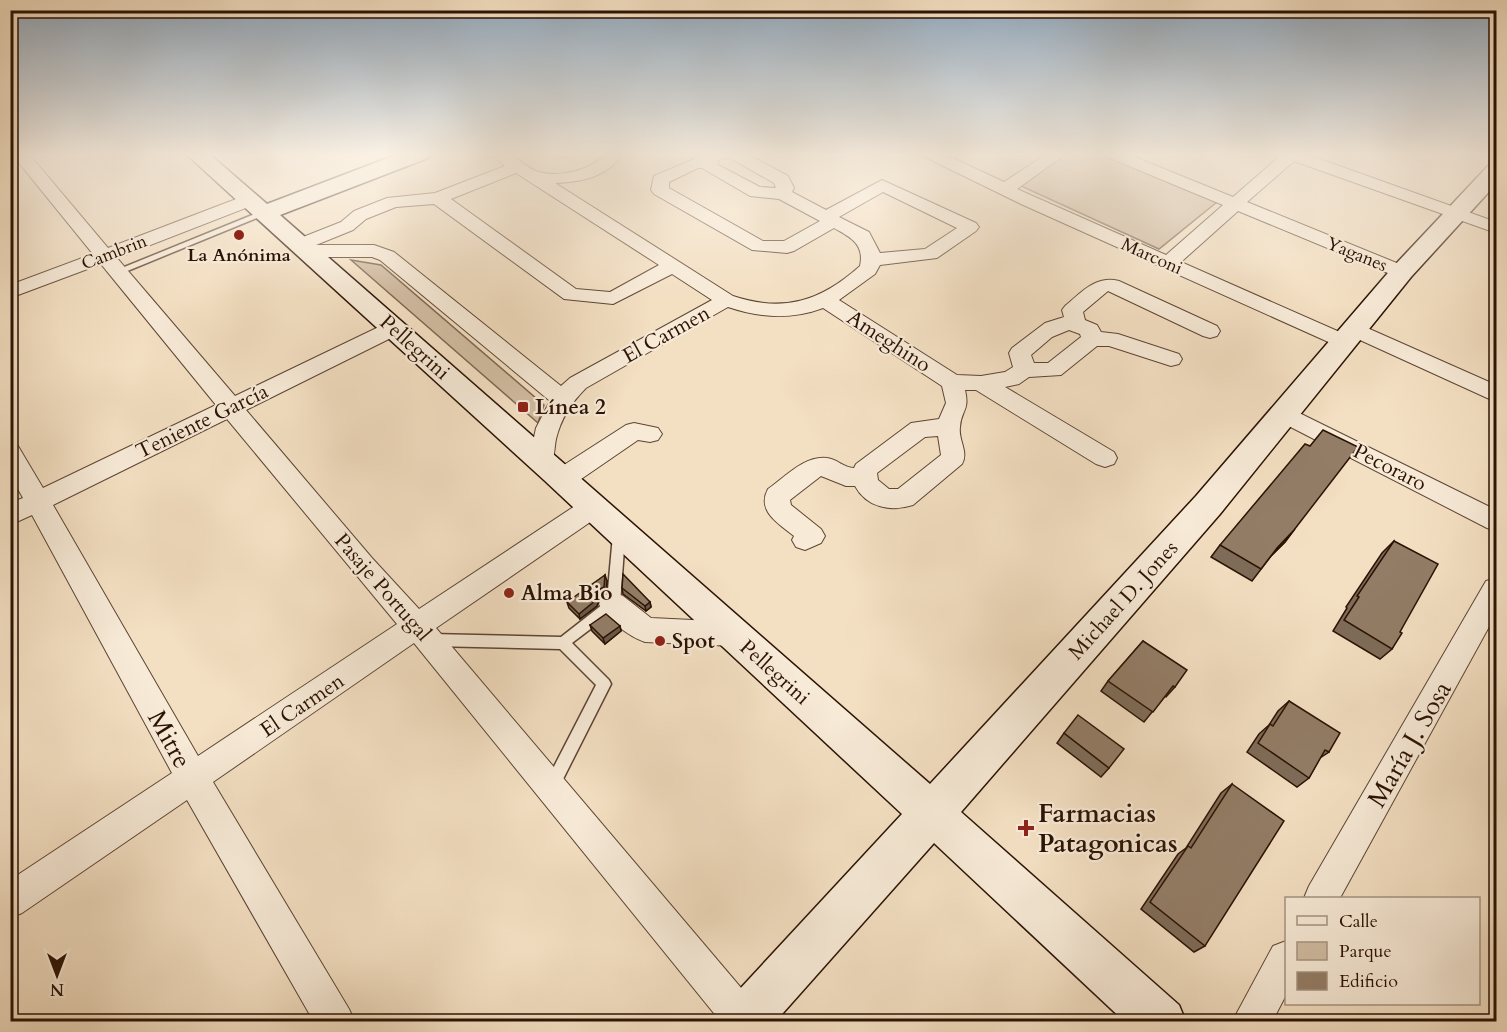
<svg xmlns="http://www.w3.org/2000/svg" width="1507" height="1032" font-family="Cardo,serif">
  <rect width="100%" height="100%" fill="#f3dfc2"/>
  <filter id="stains"><feTurbulence type="fractalNoise" baseFrequency=".00333" numOctaves="4"/><feColorMatrix values="0 0 0 0 .2 0 0 0 0 .09 0 0 0 0 .02 0 0 0 .5 -.17"/></filter>
  <radialGradient id="worn" r=".72"><stop offset=".6" stop-color="#630" stop-opacity="0"/><stop offset="1" stop-color="#630" stop-opacity=".3"/></radialGradient>
  <!-- green -->
  <g fill="#d1bca2" stroke="#7e6753" stroke-width="1.5">
    <polygon points="1066,153 1102,153 1217,202 1159,249 1019,185"/>
    <polygon points="351,260 381,265 544,405 538,423"/>
  </g>
  <g fill="none" stroke-linecap="round" stroke-linejoin="round">
    <!-- lane casing -->
    <g stroke="#5d4534" stroke-width="3">
      <g id="lane">
        <polygon points="262,211 269,213 120,274 117,275 112,272"/>
        <polygon points="619,530 623,532 625,535 620,604 618,608 572,643 609,680 611,684 557,791 552,793 547,791 544,786 596,685 560,649 431,646 426,644 424,640 426,636 431,634 561,637 607,601 613,535 615,532"/>
      </g>
    </g>
    <!-- street casing -->
    <g stroke="#5d4534" stroke-width="2">
      <g id="street">
        <path d="M11 153H28L108 248 244 196H256L259 200 256 204 117 258 235 396 387 323 394 321 401 323 404 328 401 333 246 410 372 558 419 609 584 500 593 497 602 500 606 507 602 514 436 628 759 1009 765 1022H721L414 643 213 782 349 1009 355 1022H314L187 800 22 913 10 918V880L172 773 32 515 10 525V503L23 498 10 475V443L18 446 43 488 216 405 101 264 10 298V285L93 254ZM227 419 397 624 198 756 53 505Z"/>
        <path d="M489 153C518 151 514 161 536 171 557 179 593 170 607 153H623C608 177 582 182 555 183L733 296C784 313 821 301 860 266 865 244 850 237 834 228L794 251 787 253 752 250 654 194 651 190 654 176C672 168 691 161 707 153H745L788 176 794 188 792 192 826 210 882 180 976 223 979 227 976 231 937 258 880 265 875 274 839 300 957 375 981 376 1005 372 1013 367 1009 353 1012 348 1045 323 1064 317 1062 310 1065 306C1082 292 1096 275 1119 281L1217 326 1220 331 1217 336 1210 338 1203 336 1108 291 1083 312 1085 320 1097 325 1101 332 1118 334 1179 354 1182 359 1179 364 1171 366 1109 346H1097L1061 375 1029 377 1019 384 1005 387 1114 452 1117 458 1114 464 1105 467 1096 464 976 390H965C970 411 961 410 960 427 958 440 969 452 962 464L913 505C891 512 867 508 855 486H846L821 476 790 500 791 505 821 529 825 536 821 543 805 550 796 547 792 540 794 536C779 524 756 511 768 489 785 477 805 455 827 458 837 459 844 468 854 468L856 464 911 423 939 419 946 403 942 386 823 308C791 320 760 318 728 307L586 388C571 403 561 418 556 439 554 449 555 458 550 467L541 470 532 467 529 461 536 428 550 401 380 260 372 257H308L301 255 291 245 293 241 341 222 354 211 387 198 435 193 505 166ZM723 158H730L774 183 776 188 760 187 718 165V160ZM698 168H702L750 196 779 199 820 221 784 241H763L669 188V182ZM516 173 659 265 610 292 576 289 451 199ZM883 192 957 228 925 249 880 253 869 232 839 217ZM434 204 564 299 613 304 672 274 712 300 570 378 561 386 394 252 374 245H316L353 230 366 219 396 207ZM1069 330 1080 334 1081 337 1048 363H1034L1031 355 1052 337ZM938 436 941 455 898 489H889L878 480 877 473 925 437Z"/>
        <polygon points="921,153 942,153 1004,182 1048,153 1067,153 1017,189 1166,255 1223,205 1105,156 1103,153 1125,153 1233,197 1281,155 1280,153 1303,153 1496,222 1496,233 1294,161 1247,202 1409,268 1412,272 1409,276 1395,276 1238,211 1181,262 1351,337 1355,342 1351,347 1344,349 1021,204 923,156"/>
        <polygon points="1482,153 1496,153 1496,160 1484,156"/>
        <polygon points="1356,323 1496,385 1496,402 1349,335 1346,330 1349,325"/>
        <polygon points="1283,405 1496,510 1496,531 1487,528 1275,419 1272,413 1275,407"/>
        <polygon points="634,423 658,428 662,434 658,440 650,442 638,440 571,486 562,488 553,486 550,479 553,472 626,425"/>
        <polygon points="1496,578 1496,614 1340,898 1304,898 1309,886 1486,581"/>
        <path d="M613 592 623 596 651 618 734 622 744 625 748 634 744 643 734 646 645 642C628 636 607 620 599 604L603 596Z"/>
        <polygon points="1286,941 1286,995 1272,1022 1232,1022 1273,946"/>
      </g>
    </g>
    <!-- secondary casing -->
    <g stroke="#2b1204" stroke-width="3">
      <polygon id="secondary" points="185,153 208,153 267,204 401,153 430,153 428,158 280,215 930,784 1196,496 1393,267 1488,166 1496,165 1496,184 1411,277 1220,514 961,812 1179,1005 1186,1022 1125,1022 934,843 775,1022 718,1022 725,1005 902,814 544,480"/>
    </g>
    <!-- lane -->
    <use href="#lane" fill="#f7ead7" fill-rule="evenodd"/>
    <!-- street -->
    <use href="#street" fill="#f7ead7" fill-rule="evenodd"/>
    <!-- secondary -->
    <use href="#secondary" fill="#f7ead7" fill-rule="evenodd"/>
  </g>
  <!-- wall -->
  <g fill="#7e6c59" stroke="#2b1204" stroke-width="1.5">
    <polygon points="1294,530 1285,542 1271,556 1252,581 1211,557 1220,545"/>
    <polygon points="1394,541 1400,632 1392,649 1380,659 1333,631 1347,608 1346,607 1382,553"/>
    <polygon points="607,581 606,593 601,595 597,606 580,619 569,608 567,602"/>
    <polygon points="622,588 650,602 651,607 646,611 623,594"/>
    <polygon points="590,625 620,626 621,631 605,644 592,631"/>
    <polygon points="1143,641 1175,687 1166,697 1165,696 1144,722 1101,691 1108,681"/>
    <polygon points="1289,701 1329,752 1320,758 1309,778 1297,787 1247,752 1259,734 1269,725 1278,711"/>
    <polygon points="1064,733 1109,768 1101,777 1057,743"/>
    <polygon points="1232,784 1205,946 1194,952 1141,909 1178,854 1186,848 1221,793"/>
  </g>
  <!-- shaded-wall -->
  <g fill="#675848" stroke="#2b1204" stroke-width="1.5">
    <polygon points="1294,530 1285,542 1267,560 1277,548"/>
    <polygon points="605,575 607,581 606,593 601,595 597,606 580,619 579,614"/>
    <polygon points="650,602 651,607 646,611 645,606"/>
    <polygon points="620,626 621,631 605,644 603,638"/>
  </g>
  <!-- building -->
  <g fill="#937d67" stroke="#2b1204" stroke-width="1.5">
    <polygon points="1323,430 1358,447 1294,530 1277,548 1261,569 1220,545 1305,444 1310,446"/>
    <polygon points="1394,541 1438,564 1400,632 1402,633 1392,649 1344,620 1359,597 1357,596"/>
    <polygon points="623,574 650,602 645,606 622,588"/>
    <polygon points="605,575 604,587 600,589 596,600 579,614 567,602"/>
    <polygon points="606,614 620,626 603,638 590,625"/>
    <polygon points="1143,641 1187,670 1175,687 1173,686 1153,712 1108,681"/>
    <polygon points="1289,701 1340,733 1329,752 1325,750 1309,778 1258,743 1270,724 1273,726"/>
    <polygon points="1078,715 1124,749 1109,768 1064,733"/>
    <polygon points="1232,784 1284,821 1205,946 1150,902 1188,846 1191,848"/>
  </g>
  <!-- sky -->
  <linearGradient id="sky" x2="0" y2="1"><stop stop-color="#91a9bf"/><stop offset="0.52" stop-color="#faf1e4"/><stop offset="1" stop-color="#faf1e4" stop-opacity="0"/></linearGradient>
  <rect width="1507" height="297" fill="url(#sky)"/>
  <!-- markers -->
  <g fill="#8f2418" stroke="#f7ead7" stroke-width="2">
    <circle cx="239" cy="235" r="6"/>
    <rect x="517" y="401" width="12" height="12" rx="3"/>
    <circle cx="509" cy="593" r="6"/>
    <circle cx="660" cy="641" r="6"/>
    <path d="M1023 819h6v6h6v6h-6v6h-6v-6h-6v-6h6z"/>
  </g>
  <g text-anchor="middle" stroke-width="4.5" stroke-linejoin="round" paint-order="stroke">
    <!-- far-street labels -->
    <g font-size="18" fill="#2b1204" stroke="#f7ead7">
      <text transform="translate(114 252) rotate(-21)" y="6">Cambrin</text>
      <text transform="translate(1357 254) rotate(22)" y="6">Yaganes</text>
      <text transform="translate(1152 256) rotate(24)" y="6">Marconi</text>
    </g>
    <!-- far-poi labels -->
    <g font-size="18" font-weight="bold" fill="#2b1204" stroke="#f7ead7">
      <text x="239" y="261">La Anónima</text>
    </g>
    <!-- street labels -->
    <g font-size="21" fill="#2b1204" stroke="#f7ead7">
      <text transform="translate(666 334) rotate(-29)" y="7">El Carmen</text>
      <text transform="translate(889 341) rotate(33)" y="7">Ameghino</text>
      <text transform="translate(415 347) rotate(42)" y="7">Pellegrini</text>
      <text transform="translate(202 421) rotate(-26)" y="7">Teniente García</text>
      <text transform="translate(1390 467) rotate(27)" y="7">Pecoraro</text>
      <text transform="translate(383 587) rotate(49)" y="7">Pasaje Portugal</text>
      <text transform="translate(1123 600) rotate(-48)" y="7">Michael D. Jones</text>
      <text transform="translate(775 672) rotate(42)" y="7">Pellegrini</text>
      <text transform="translate(302 705) rotate(-34)" y="7">El Carmen</text>
    </g>
    <!-- poi labels -->
    <g font-size="21" font-weight="bold" fill="#2b1204" stroke="#f7ead7" text-anchor="start">
      <text x="535" y="414">Línea 2</text>
      <text x="521" y="600">Alma Bio</text>
      <text x="672" y="648">Spot</text>
    </g>
    <!-- near-street labels -->
    <g font-size="26" fill="#2b1204" stroke="#f7ead7">
      <text transform="translate(170 739) rotate(61)" y="9">Mitre</text>
      <text transform="translate(1409 744) rotate(-60)" y="9">María J. Sosa</text>
    </g>
    <!-- near-poi labels -->
    <g font-size="26" font-weight="bold" fill="#2b1204" stroke="#f7ead7" text-anchor="start">
      <text x="1038" y="822">Farmacias<tspan x="1038" dy="30">Patagonicas</tspan></text>
    </g>
  </g>
  <!-- margin -->
  <rect width="1507" height="1032" fill="none" stroke="#f3dfc2" stroke-width="36"/>
  <rect x="12" y="12" width="1483" height="1008" fill="none" stroke="#2b1204" stroke-width="3"/>
  <rect x="18" y="18" width="1471" height="996" fill="none" stroke="#2b1204" stroke-width="1.5"/>
  <!-- legend -->
  <rect x="1285" y="897" width="195" height="108" fill="#f7ead7" stroke="#a59483" stroke-width="1.5"/>
  <rect x="1297" y="916" width="30" height="9" fill="#f7ead7" stroke="#a59483" stroke-width="1.5"/>
  <text x="1339" y="927" font-size="18" fill="#2b1204">Calle</text>
  <rect x="1297" y="942" width="30" height="18" fill="#d1bca2" stroke="#a59483" stroke-width="1.5"/>
  <text x="1339" y="957" font-size="18" fill="#2b1204">Parque</text>
  <rect x="1297" y="972" width="30" height="18" fill="#937d67" stroke="#a59483" stroke-width="1.5"/>
  <text x="1339" y="987" font-size="18" fill="#2b1204">Edificio</text>
  <!-- north arrow -->
  <g transform="translate(57 975) rotate(180)" stroke="#f7ead7" stroke-width="4.5" paint-order="stroke">
  <path d="M0-4.5L10 22L0 15L-10 22Z" fill="#2b1204"/>
  <text y="-9" font-size="16" font-weight="bold" text-anchor="middle" fill="#2b1204">N</text>
  </g>
  <rect width="100%" height="100%" filter="url(#stains)"/>
  <rect width="100%" height="100%" fill="url(#worn)"/>
</svg>
